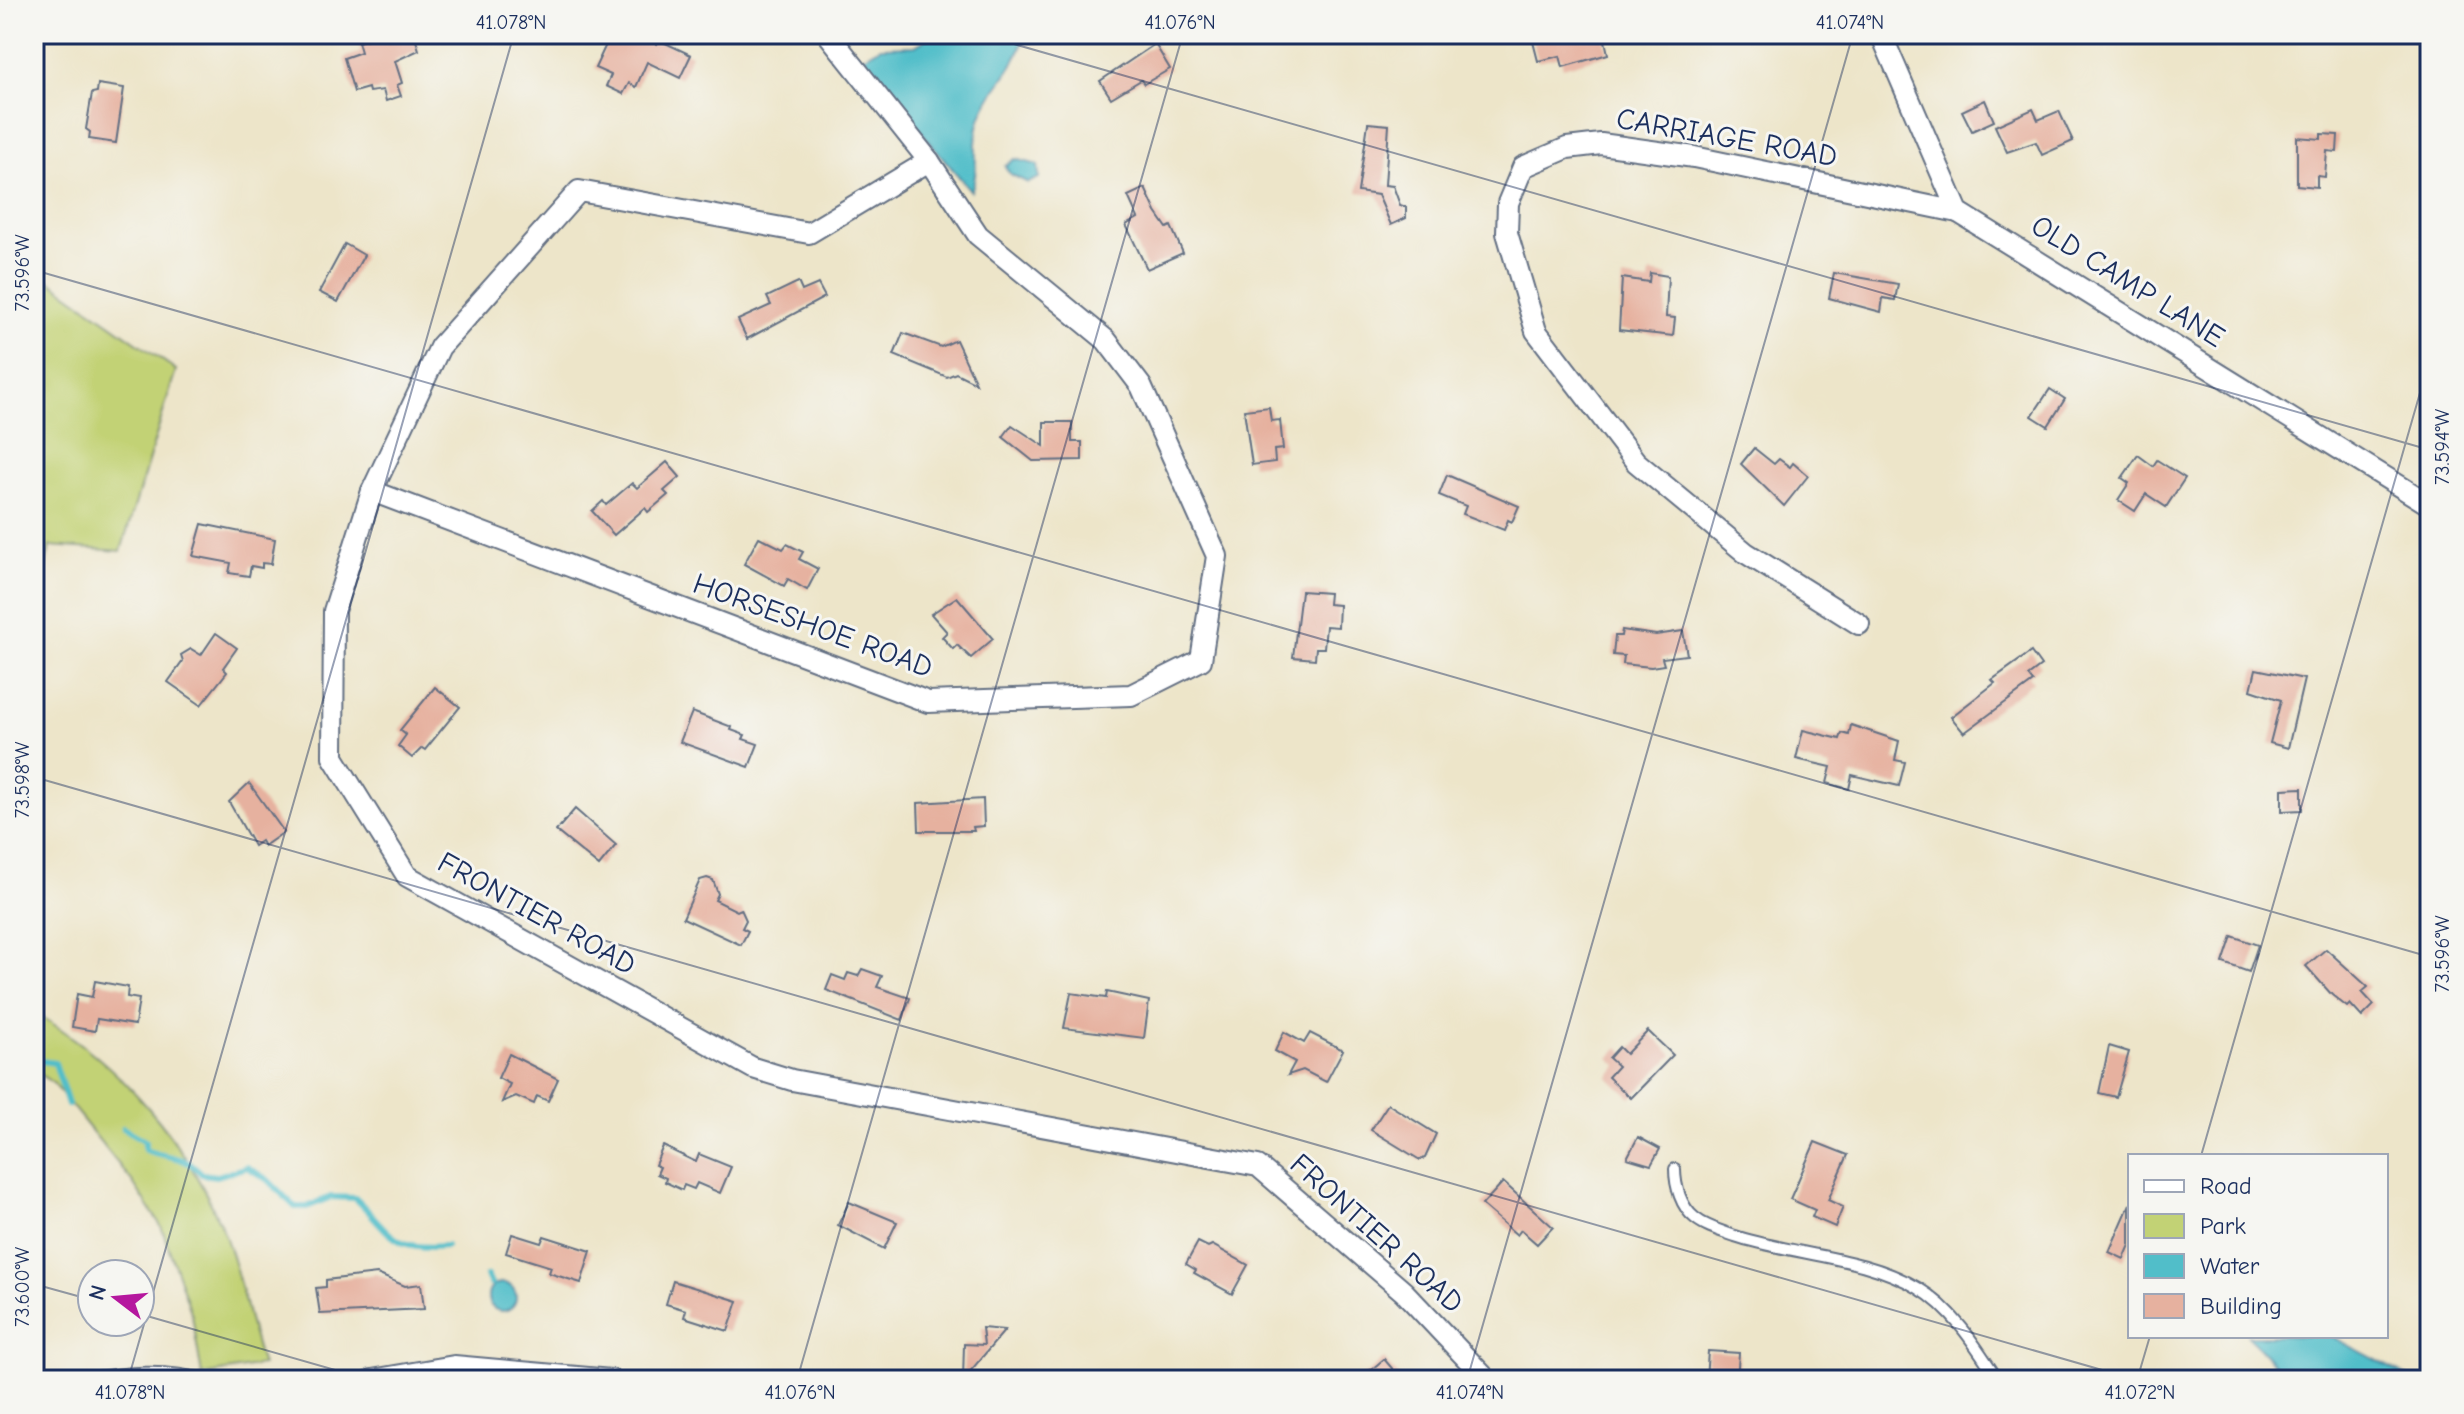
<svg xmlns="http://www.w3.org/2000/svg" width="2464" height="1414" font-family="'Comic Neue',sans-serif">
  <rect width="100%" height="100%" fill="#f6f6f2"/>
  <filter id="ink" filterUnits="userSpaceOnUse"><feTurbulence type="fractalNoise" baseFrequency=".0125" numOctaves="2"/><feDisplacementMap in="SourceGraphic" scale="16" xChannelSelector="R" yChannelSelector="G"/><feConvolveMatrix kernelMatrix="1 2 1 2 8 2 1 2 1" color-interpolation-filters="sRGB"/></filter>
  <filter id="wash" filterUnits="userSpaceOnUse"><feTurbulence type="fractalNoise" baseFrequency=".006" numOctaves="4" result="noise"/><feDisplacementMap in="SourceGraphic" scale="32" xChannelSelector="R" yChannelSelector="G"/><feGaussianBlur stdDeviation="1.8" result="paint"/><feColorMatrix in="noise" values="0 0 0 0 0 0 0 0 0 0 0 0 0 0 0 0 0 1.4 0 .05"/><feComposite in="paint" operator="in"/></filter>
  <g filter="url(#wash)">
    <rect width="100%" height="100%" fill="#ede5c9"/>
    <!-- green -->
    <g fill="#c2d275" stroke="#6e806a" stroke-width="2">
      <polygon points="34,270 176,370 121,551 50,546 34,619"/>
      <path d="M34 1012C120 1063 188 1141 225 1236 241 1277 248 1323 262 1365L202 1375 192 1315 161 1226 132 1181 54 1084 34 1070Z"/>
    </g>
    <!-- water -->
    <g fill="#51bec9" stroke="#367694" stroke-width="2">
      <path d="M935 34H1024C1019 70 988 88 979 123 972 145 980 170 971 191L860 59 881 47 915 46Z"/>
      <polygon points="1015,159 1038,165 1039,178 1028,183 1010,174 1005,166"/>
      <circle cx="502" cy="1297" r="14"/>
      <polygon points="2248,1336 2331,1336 2414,1380 2289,1380"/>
    </g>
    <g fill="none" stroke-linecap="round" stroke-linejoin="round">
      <!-- stream -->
      <g stroke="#51bec9" stroke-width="6">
        <polyline points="34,1060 55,1063 68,1104"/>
        <path d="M123 1128 145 1141V1150C166 1158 186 1155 202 1174L217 1176 247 1167 268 1180 295 1207H307L331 1197 355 1198C392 1232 389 1251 446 1246"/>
        <polyline points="487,1276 491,1284"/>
      </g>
    </g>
    <g id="blocks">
      <!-- building -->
      <g fill="#e6b19f">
        <polygon points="383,34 387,34 389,40 414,34 419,50 395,61 402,83 397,85 401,96 386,101 383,90 369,92 368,88 354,92 344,58 361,52 358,42"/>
        <polygon points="611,34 635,34 657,44 659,40 691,55 680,78 647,62 636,87 629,83 623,94 606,86 611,75 595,68"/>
        <polygon points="1531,34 1581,34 1582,40 1604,36 1608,54 1563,67 1560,56 1538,61"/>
        <polygon points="1155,44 1170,69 1144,84 1141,80 1111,98 1100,81"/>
        <polygon points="98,84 124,88 116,143 89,139 90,132 86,129 92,93 97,92"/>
        <polygon points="1985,100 1994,121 1972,131 1962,111"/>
        <polygon points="2033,109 2038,120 2059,111 2073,141 2042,155 2036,142 2007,152 1995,126"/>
        <polygon points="1368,123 1389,125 1385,185 1393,186 1400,205 1406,207 1406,218 1391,225 1378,195 1358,192"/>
        <polygon points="2321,134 2338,135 2337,152 2327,151 2325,177 2317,176 2317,187 2297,185 2297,137 2321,139"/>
        <polygon points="1145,188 1156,212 1167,228 1171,226 1183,253 1147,269 1126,225 1138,218 1128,196"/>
        <polygon points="345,244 364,255 338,302 319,292"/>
        <polygon points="1650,273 1668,276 1666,317 1675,318 1673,336 1619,330 1622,278 1649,282"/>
        <polygon points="1834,273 1898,284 1895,300 1883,298 1881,312 1829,298"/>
        <polygon points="798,282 802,291 818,284 825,297 747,339 738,320 771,305 767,297"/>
        <polygon points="903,333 941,347 956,340 976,383 956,373 947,377 894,355"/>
        <polygon points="2050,389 2065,399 2048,426 2032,416"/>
        <polygon points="1269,407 1271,421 1280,420 1283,449 1274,450 1275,462 1252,465 1244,410"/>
        <polygon points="1044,422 1072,422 1072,442 1082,442 1082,460 1033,461 1003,437 1012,425 1044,446"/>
        <polygon points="1754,448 1774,464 1779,459 1790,467 1793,463 1808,476 1784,506 1741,464"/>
        <polygon points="2138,455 2153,466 2157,460 2185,478 2166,507 2146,494 2135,511 2118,500 2129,483 2122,478"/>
        <polygon points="667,462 680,477 664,491 668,495 648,512 645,508 614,535 592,511 603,501 606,505 632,483 637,488"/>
        <polygon points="1447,475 1519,506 1512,522 1508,520 1504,530 1463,514 1466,506 1439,495"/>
        <polygon points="202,524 275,539 271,564 262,563 262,568 251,566 249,576 229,573 231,563 193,556"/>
        <polygon points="759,537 783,549 787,544 803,552 799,559 818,569 807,590 788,579 784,586 744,564"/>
        <polygon points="1301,591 1329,593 1328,604 1339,605 1338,627 1326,626 1324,648 1316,648 1315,659 1293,657"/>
        <polygon points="957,597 993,639 971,658 957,645 953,649 942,637 947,632 931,614"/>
        <polygon points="1622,630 1656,635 1683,631 1687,655 1662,658 1664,665 1651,667 1623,664 1624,656 1613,655 1615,636 1621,636"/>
        <polygon points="216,633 237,648 223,668 227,672 201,705 168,682 183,661 181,655 191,649 201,655"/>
        <polygon points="2031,652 2041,666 2028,676 2033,682 1964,733 1951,717 1995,683 1992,680"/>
        <polygon points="2256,669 2304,679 2288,748 2270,743 2281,700 2251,690"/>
        <polygon points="435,687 460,707 425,750 422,748 412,758 398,746 406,735 400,730"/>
        <polygon points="692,712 732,727 731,730 745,735 743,739 758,744 749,767 680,742"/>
        <polygon points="1851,725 1899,741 1895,760 1905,762 1899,786 1852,775 1849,789 1827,783 1831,767 1796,759 1803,730 1840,739 1842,733 1849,735"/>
        <polygon points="249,783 284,832 264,846 261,841 254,846 229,802"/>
        <polygon points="2302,788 2302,810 2282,811 2282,789"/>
        <polygon points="983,799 984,826 973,827 974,831 919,831 918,803"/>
        <polygon points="575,809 616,845 599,866 556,831"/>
        <polygon points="707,878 713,880 718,894 715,900 737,911 741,909 746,920 742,928 748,931 741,945 683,918 700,880"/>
        <polygon points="2232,936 2258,945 2249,972 2223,963"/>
        <polygon points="2326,949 2368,987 2362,992 2374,1005 2362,1017 2350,1004 2347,1007 2332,995 2306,966"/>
        <polygon points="862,969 882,976 877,987 910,998 902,1020 826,990 832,975 845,980 848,973 858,976"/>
        <polygon points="95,981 128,987 127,997 139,999 135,1025 97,1019 95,1031 72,1027 77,994 92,997"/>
        <polygon points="1107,992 1149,1001 1144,1038 1064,1028 1071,993 1106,998"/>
        <polygon points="1648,1031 1673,1055 1631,1098 1608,1077 1618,1066 1609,1058 1619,1047 1626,1054"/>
        <polygon points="1284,1032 1304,1043 1310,1033 1343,1050 1326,1082 1303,1070 1288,1075 1295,1062 1275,1051"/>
        <polygon points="2109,1046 2129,1052 2116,1097 2099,1093"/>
        <polygon points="509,1054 558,1079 548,1101 537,1096 534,1104 516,1096 502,1102 510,1084 498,1078"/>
        <polygon points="1388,1104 1436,1134 1425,1158 1420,1160 1371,1130"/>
        <polygon points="1638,1137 1660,1149 1651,1165 1627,1158"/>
        <polygon points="1815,1142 1848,1155 1828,1200 1843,1207 1835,1227 1812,1217 1815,1210 1790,1199"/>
        <polygon points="663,1146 696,1162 699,1154 731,1167 720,1193 697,1183 694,1189 684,1185 682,1190 665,1182 666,1178 657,1174 660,1167 655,1165"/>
        <polygon points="1503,1182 1553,1227 1537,1244 1521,1230 1517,1235 1482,1205"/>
        <polygon points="849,1202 897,1222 884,1249 838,1225"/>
        <polygon points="2130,1204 2130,1245 2124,1259 2109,1252"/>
        <polygon points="512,1234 541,1243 544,1236 591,1251 581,1283 549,1273 551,1267 506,1253"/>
        <polygon points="1198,1242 1208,1247 1212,1245 1248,1265 1232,1294 1194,1273 1196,1270 1186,1264"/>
        <polygon points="377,1274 405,1286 421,1284 424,1309 320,1314 316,1288 326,1287 326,1280"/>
        <polygon points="673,1281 738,1301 728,1331 684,1317 686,1310 666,1304"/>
        <polygon points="982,1328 1005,1330 963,1380 964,1344 984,1345"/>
        <polygon points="1708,1351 1739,1353 1737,1380 1706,1380"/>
        <polygon points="1384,1359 1402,1380 1359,1380"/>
      </g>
    </g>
  </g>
  <g filter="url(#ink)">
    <use href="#blocks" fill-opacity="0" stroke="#646f83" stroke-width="2"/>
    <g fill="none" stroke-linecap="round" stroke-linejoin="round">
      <!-- service casing -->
      <g stroke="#646f83" stroke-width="14">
        <g id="service">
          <path d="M1675 1169C1675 1186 1681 1207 1695 1218 1706 1227 1721 1231 1735 1236 1793 1255 1865 1256 1918 1288 1952 1308 1976 1346 1998 1380"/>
          <polyline points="34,1380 35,1380"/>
          <path d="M74 1380C119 1374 161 1367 205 1380"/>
        </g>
      </g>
      <!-- minor casing -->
      <g stroke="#646f83" stroke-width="24">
        <g id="minor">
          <polyline points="1881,34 1958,212 2430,505"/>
          <polyline points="929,161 809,233 579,191 440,347 372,491 334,611 333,757 407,876 753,1068 792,1080 1258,1166 1404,1292 1487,1380"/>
          <polyline points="372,491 928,702 1131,695 1201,660 1217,556 1141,386 1106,340 978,235 929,161 828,34"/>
          <polyline points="1859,624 1746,553 1636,462 1536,331 1507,233 1508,203 1523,167 1567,148 1601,144 1694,157 1958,212"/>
          <polyline points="372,1380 454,1366 611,1380"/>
        </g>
      </g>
      <!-- service -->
      <use href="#service" stroke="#fff" stroke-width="10"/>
      <!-- minor -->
      <use href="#minor" stroke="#fff" stroke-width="20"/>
    </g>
  </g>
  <!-- ticks -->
  <path fill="none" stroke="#1b2f5e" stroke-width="2" stroke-opacity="0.45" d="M979 34 2430 450M34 270 2430 957M34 777 2137 1380M2201 1156 2430 358M34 1284 92 1300M140 1314 370 1380M128 1380 514 34M797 1380 1183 34M1467 1380 1853 34M2137 1380 2150 1336"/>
  <g text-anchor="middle" stroke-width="6" stroke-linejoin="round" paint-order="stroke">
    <!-- street labels -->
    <g font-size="30" fill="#1b2f5e" stroke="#f6f6f2">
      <text transform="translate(1727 137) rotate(10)" y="10">CARRIAGE ROAD</text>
      <text transform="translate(2128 281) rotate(32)" y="10">OLD CAMP LANE</text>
      <text transform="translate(813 625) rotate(20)" y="10">HORSESHOE ROAD</text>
      <text transform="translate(537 913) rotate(29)" y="10">FRONTIER ROAD</text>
      <text transform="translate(1377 1233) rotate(42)" y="10">FRONTIER ROAD</text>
    </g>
  </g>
  <!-- margin -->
  <rect width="2464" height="1414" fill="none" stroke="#f6f6f2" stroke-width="88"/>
  <!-- legend -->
  <rect x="2128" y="1154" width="260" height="184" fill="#f6f6f2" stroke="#9ea6b7" stroke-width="2"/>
  <rect x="2144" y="1180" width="40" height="12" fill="#ffffff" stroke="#9ea6b7" stroke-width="2"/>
  <text x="2200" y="1194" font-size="24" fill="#1b2f5e">Road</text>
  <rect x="2144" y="1214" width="40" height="24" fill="#c2d275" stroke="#9ea6b7" stroke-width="2"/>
  <text x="2200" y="1234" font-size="24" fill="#1b2f5e">Park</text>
  <rect x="2144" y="1254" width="40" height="24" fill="#51bec9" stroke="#9ea6b7" stroke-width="2"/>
  <text x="2200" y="1274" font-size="24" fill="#1b2f5e">Water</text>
  <rect x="2144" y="1294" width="40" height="24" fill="#e6b19f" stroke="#9ea6b7" stroke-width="2"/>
  <text x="2200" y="1314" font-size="24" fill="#1b2f5e">Building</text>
  <!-- north arrow -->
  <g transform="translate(116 1298) rotate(286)"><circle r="38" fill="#f6f6f2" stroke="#9ea6b7" stroke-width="2"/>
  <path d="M0-6L14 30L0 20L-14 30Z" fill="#b5179e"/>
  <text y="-12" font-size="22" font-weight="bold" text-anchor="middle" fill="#1b2f5e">N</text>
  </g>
  <rect x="44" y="44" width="2376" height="1326" fill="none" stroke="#1b2f5e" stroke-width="3"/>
  <g font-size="20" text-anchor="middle" fill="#1b2f5e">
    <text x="511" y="29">41.078°N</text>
    <text x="1180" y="29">41.076°N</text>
    <text x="1850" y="29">41.074°N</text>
    <text transform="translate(22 273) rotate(-90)" y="7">73.596°W</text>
    <text transform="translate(2442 447) rotate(-90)" y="7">73.594°W</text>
    <text transform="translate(22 780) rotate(-90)" y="7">73.598°W</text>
    <text transform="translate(2442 954) rotate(-90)" y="7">73.596°W</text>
    <text transform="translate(22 1287) rotate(-90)" y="7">73.600°W</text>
    <text x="130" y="1399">41.078°N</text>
    <text x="800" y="1399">41.076°N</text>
    <text x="1470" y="1399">41.074°N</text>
    <text x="2140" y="1399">41.072°N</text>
  </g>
</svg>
